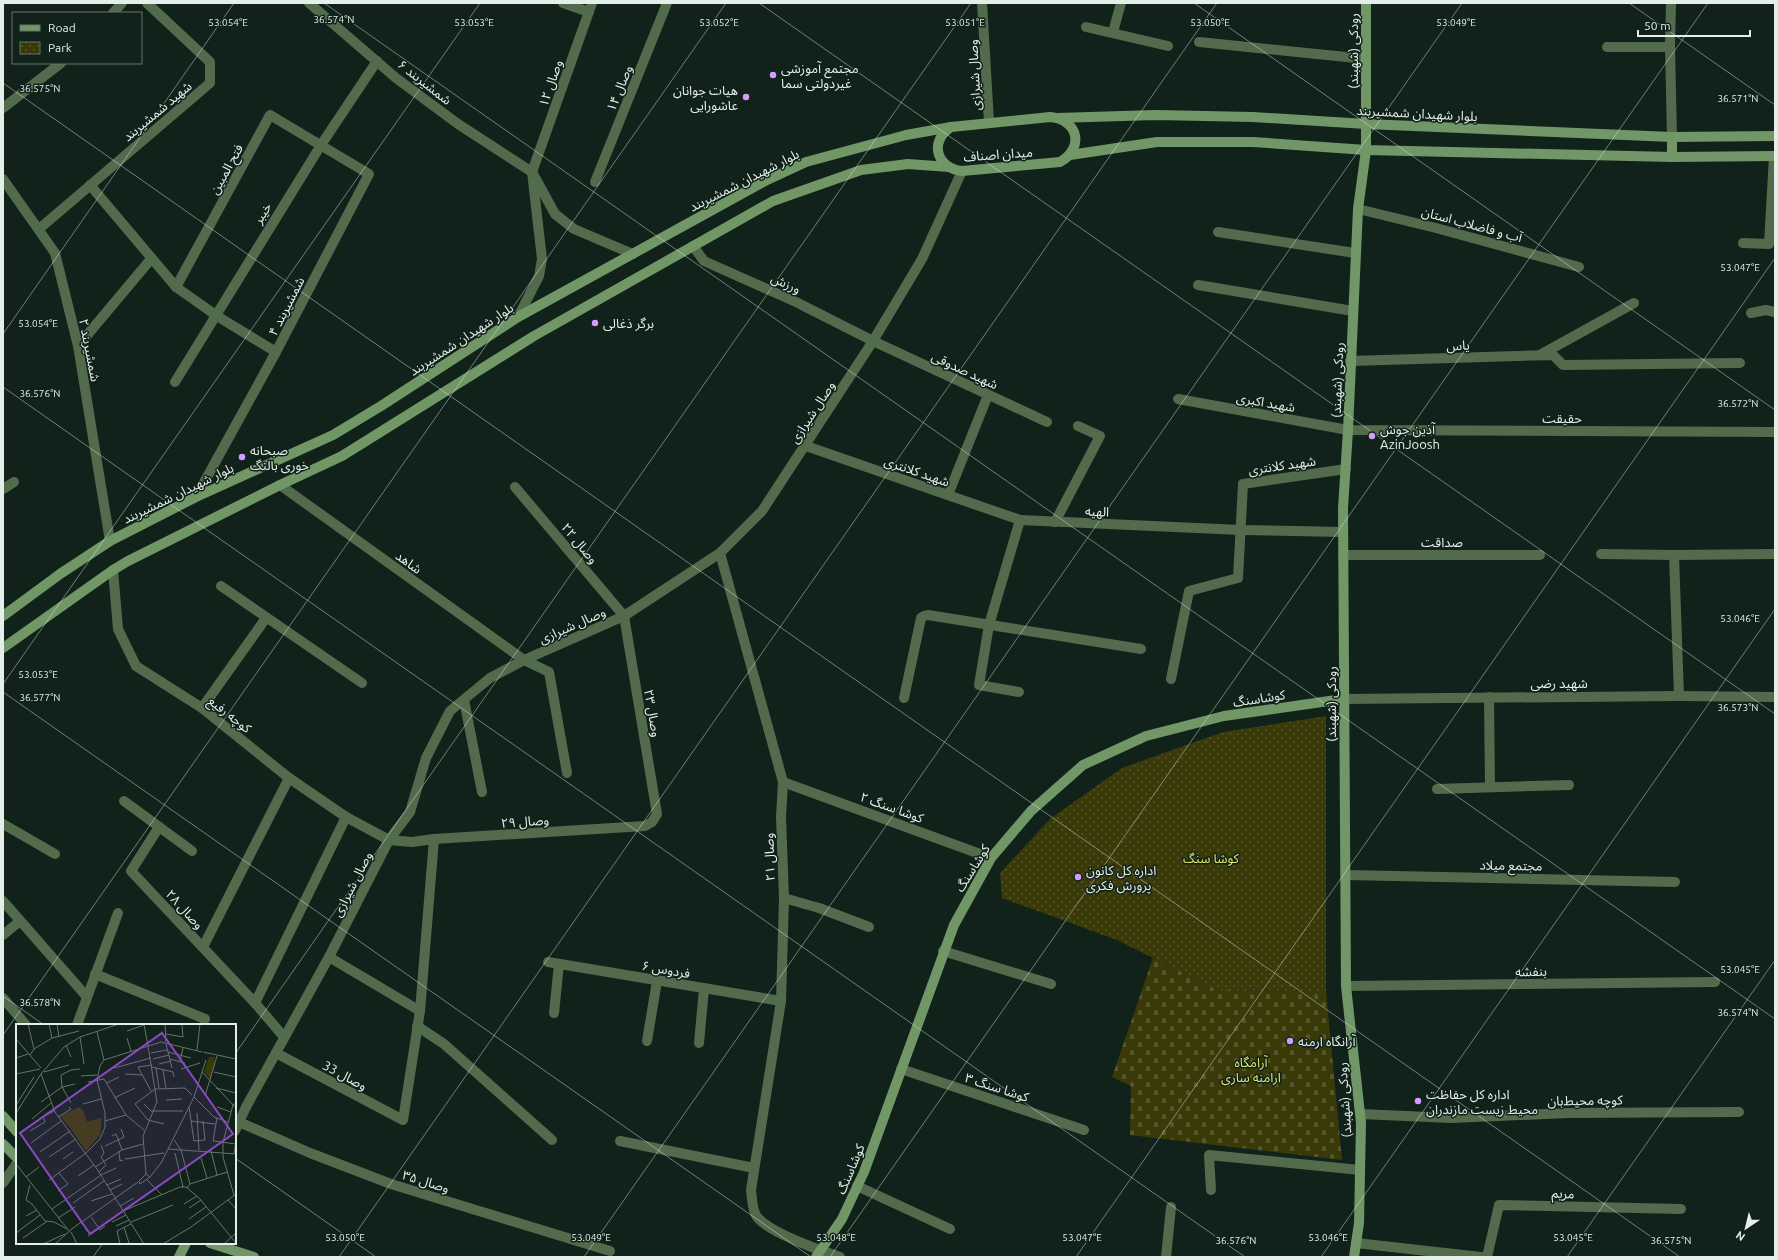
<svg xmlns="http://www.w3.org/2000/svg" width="1778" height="1260" font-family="Ubuntu,'Noto Sans Arabic',sans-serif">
  <defs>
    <pattern id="cemetery-stones" width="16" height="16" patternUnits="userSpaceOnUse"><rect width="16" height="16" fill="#393a07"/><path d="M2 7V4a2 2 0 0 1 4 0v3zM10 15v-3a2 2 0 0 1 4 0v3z" fill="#56572b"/></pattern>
    <pattern id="park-dots" width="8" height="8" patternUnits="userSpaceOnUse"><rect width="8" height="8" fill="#393a07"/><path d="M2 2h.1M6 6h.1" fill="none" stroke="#56572b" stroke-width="1.8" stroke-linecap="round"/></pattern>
  </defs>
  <rect width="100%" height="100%" fill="#11221b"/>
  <!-- cemetery -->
  <polygon fill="url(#cemetery-stones)" points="1153,958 1218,990 1326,991 1342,1160 1130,1135 1131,1086 1112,1077"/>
  <!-- park -->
  <polygon fill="url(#park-dots)" points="1326,716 1326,991 1218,990 1117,940 1002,898 1000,873 1050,819 1122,768 1223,732"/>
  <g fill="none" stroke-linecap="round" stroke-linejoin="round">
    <!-- street -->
    <g stroke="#536b4d" stroke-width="10">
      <polyline points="309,3 396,78 458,124 532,172 555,214 574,229 633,254"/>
      <polyline points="563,3 589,12"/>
      <polyline points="982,3 989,122"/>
      <polyline points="1671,3 1670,47 1672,137"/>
      <polyline points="113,13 122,3"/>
      <polyline points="1086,27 1168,46"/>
      <polyline points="1113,32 1121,3"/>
      <polyline points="1199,42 1366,59"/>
      <polyline points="1607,47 1670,47"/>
      <polyline points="3,108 61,63"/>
      <polyline points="3,179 55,253 78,346 110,541"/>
      <polyline points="595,182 667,3"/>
      <polyline points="90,185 176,287 217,316 276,352"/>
      <polyline points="1358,209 1436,228 1579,267"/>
      <polyline points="39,229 210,83 210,62 147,3"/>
      <polyline points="1218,232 1355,253"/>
      <polyline points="1743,243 1769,244 1774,156"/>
      <polyline points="693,246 704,261 796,302 873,341 1047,422"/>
      <polyline points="1198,285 1353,311"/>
      <polyline points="176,287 270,115 369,174 276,352 196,497"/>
      <polyline points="1751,313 1766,310 1775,312"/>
      <polyline points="518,317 539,276 542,259 532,172 592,3"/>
      <polyline points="78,346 151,259"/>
      <polyline points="1540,355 1634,303"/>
      <polyline points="1350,361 1553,355 1563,365 1740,363"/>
      <polyline points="175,382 321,145 377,61"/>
      <polyline points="1178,399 1348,430 1775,432"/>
      <polyline points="806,446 1020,520"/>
      <polyline points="280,485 524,660 549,672 567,773"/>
      <polyline points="3,489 14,482"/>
      <polyline points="948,495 988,395"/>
      <polyline points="1055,522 1100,436 1078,426"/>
      <path d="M720 553 783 782 781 817 784 898 781 1001 751 1190C752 1197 752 1211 757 1217 770 1233 819 1250 840 1257"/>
      <polyline points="1601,554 1674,555"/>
      <polyline points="1343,555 1540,555"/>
      <polyline points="113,570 118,629 136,666 202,708 289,778 346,817 389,840 412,842 434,839 645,826 652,822 657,814 624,616 515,487"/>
      <polyline points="221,586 362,683"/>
      <polyline points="1171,679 1189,591 1238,578 1243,484 1346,469"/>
      <polyline points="1019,692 979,685 989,625 1020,520 1241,530 1343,532"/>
      <polyline points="1679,696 1674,555 1775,554"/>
      <polyline points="1489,697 1490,787"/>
      <polyline points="904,698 921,618 924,616 928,615 1141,649"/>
      <polyline points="1343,699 1679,696 1775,697"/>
      <polyline points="464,700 482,792"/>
      <polyline points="202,708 266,618"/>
      <polyline points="783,782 991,858"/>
      <polyline points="1437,789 1569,785"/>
      <polyline points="124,801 192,851"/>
      <polyline points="3,824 55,854"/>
      <polyline points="159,827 131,871 255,1003"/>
      <polyline points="1346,875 1675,882"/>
      <polyline points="784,898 819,908 869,927"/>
      <polyline points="3,901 87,997"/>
      <polyline points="3,935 20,921"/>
      <polyline points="203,947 289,778"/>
      <polyline points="943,951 1051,984"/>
      <polyline points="329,957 420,1011"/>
      <polyline points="548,962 781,1001"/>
      <polyline points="95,974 205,1019"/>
      <polyline points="1346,986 1715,982"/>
      <polyline points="3,998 26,1025"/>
      <polyline points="554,1013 559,964"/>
      <polyline points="77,1025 118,913"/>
      <polyline points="417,1026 444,1044 552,1140"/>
      <polyline points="284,1037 255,1003 346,817"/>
      <polyline points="647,1041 657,981"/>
      <polyline points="699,1043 704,989"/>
      <polyline points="276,1053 403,1120 420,1011 434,839"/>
      <polyline points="901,1069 1084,1130"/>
      <polyline points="1360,1114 1451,1118 1568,1113 1739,1112"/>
      <polyline points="239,1122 310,1153 391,1184 610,1251"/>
      <polyline points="235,1131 246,1107 329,957 389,840 410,812 426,758 450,711 490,678 524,660 624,616 720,553 762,511 873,341 922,259 962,171"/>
      <polyline points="620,1141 754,1168"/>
      <polyline points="3,1183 17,1163"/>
      <polyline points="857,1186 950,1229"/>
      <polyline points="1211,1190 1209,1155 1360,1170"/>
      <polyline points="1356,1243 1481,1257"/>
      <polyline points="1166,1257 1171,1207"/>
      <polyline points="1487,1257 1499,1205 1681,1209"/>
    </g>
    <!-- secondary -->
    <g stroke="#719767" stroke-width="10">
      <path d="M1050 117C1078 119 1085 148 1060 162L962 171C936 168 929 141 951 127Z"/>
      <polyline points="1057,118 1156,115 1253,117 1366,124 1672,137 1775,136"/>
      <polyline points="1672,137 1672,157"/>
      <polyline points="1070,155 1157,142 1253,142 1366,150 1672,157 1775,156"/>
      <polyline points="3,616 60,574 110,541 196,497 333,435 381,406 518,317 765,181 806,162 906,135 951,127"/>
      <polyline points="3,648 113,570 128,561 280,485 342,456 534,336 773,201 861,170 908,164 949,167"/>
      <polyline points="3,1116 17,1132"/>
      <polyline points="3,1144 17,1158"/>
      <polyline points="210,1243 254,1257"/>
      <polyline points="179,1257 186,1243"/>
      <polyline points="816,1257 842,1219 864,1172 954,925 991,858 1031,811 1083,765 1146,736 1224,716 1343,699"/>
      <polyline points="1354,1257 1359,1223 1361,1123 1346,986 1343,508 1348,430 1358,209 1366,150 1366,3"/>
    </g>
  </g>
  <!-- ticks -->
  <path fill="none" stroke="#e4efea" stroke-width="1" stroke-opacity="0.45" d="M324 3 1775 1019M759 3 1775 714M1194 3 1775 410M1629 3 1775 105M3 83 1680 1257M3 334 234 3M3 387 1245 1257M3 684 480 3M3 692 811 1257M3 996 44 1025M3 1035 726 3M235 1054 971 3M235 1158 376 1257M93 1257 103 1243M339 1257 1217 3M584 1257 1462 3M830 1257 1708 3M1076 1257 1775 258M1321 1257 1775 609M1567 1257 1775 960"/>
  <!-- markers -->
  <g fill="#d29dfd" stroke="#11221b" stroke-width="1.5">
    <circle cx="773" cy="75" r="4"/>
    <circle cx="746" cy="97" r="4"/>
    <circle cx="595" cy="323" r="4"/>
    <circle cx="1372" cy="436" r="4"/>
    <circle cx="242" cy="457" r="4"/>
    <circle cx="1078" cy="877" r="4"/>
    <circle cx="1290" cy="1041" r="4"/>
    <circle cx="1418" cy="1101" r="4"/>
  </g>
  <g text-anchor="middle" stroke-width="3" stroke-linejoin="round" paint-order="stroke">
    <!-- street labels -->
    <g font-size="13" fill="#e4efea" stroke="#11221b">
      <text transform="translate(1353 51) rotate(-90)" y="5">رودکی (شهبند)</text>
      <text transform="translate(974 75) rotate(-93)" y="5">وصال شیرازی</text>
      <text transform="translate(425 82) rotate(38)" y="5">شمشیربند ۶</text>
      <text transform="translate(550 83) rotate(-71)" y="5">وصال ۱۲</text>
      <text transform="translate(619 88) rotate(-68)" y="5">وصال ۱۴</text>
      <text transform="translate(157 111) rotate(-40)" y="5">شهید شمشیربند</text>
      <text transform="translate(1417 113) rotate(3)" y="5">بلوار شهیدان شمشیربند</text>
      <text transform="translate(998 154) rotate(-4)" y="5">میدان اصناف</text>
      <text transform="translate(226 169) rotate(-61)" y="5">فتح المبین</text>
      <text transform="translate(744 180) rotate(-27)" y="5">بلوار شهیدان شمشیربند</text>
      <text transform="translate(262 213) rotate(-58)" y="5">خیبر</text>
      <text transform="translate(1472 224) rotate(15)" y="5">آب و فاضلاب استان</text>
      <text transform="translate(786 283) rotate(24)" y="5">ورزش</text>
      <text transform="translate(286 306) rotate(-63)" y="5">شمشیربند ۴</text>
      <text transform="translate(461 339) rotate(-33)" y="5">بلوار شهیدان شمشیربند</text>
      <text transform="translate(1458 345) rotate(-2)" y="5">یاس</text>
      <text transform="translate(90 350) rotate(79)" y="5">شمشیربند ۲</text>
      <text transform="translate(965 370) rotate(25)" y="5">شهید صدوقی</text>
      <text transform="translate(1337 380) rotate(-88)" y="5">رودکی (شهبند)</text>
      <text transform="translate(1266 402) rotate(10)" y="5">شهید اکبری</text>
      <text transform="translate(812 412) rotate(-57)" y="5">وصال شیرازی</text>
      <text x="1562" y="423">حقیقت</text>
      <text transform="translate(1282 465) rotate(-8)" y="5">شهید کلانتری</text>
      <text transform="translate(917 471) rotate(19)" y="5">شهید کلانتری</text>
      <text transform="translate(178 493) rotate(-26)" y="5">بلوار شهیدان شمشیربند</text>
      <text transform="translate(1097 511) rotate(3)" y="5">الهیه</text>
      <text x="1442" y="547">صداقت</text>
      <text transform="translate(580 543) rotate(50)" y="5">وصال ۲۲</text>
      <text transform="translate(409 562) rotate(36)" y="5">شاهد</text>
      <text transform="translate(572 625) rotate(-24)" y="5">وصال شیرازی</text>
      <text x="1559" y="688">شهید رضی</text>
      <text transform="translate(1259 698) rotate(-9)" y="5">کوشاسنگ</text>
      <text transform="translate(1331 704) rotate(-90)" y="5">رودکی (شهبند)</text>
      <text transform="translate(653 713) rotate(80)" y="5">وصال ۲۳</text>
      <text transform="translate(230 714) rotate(38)" y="5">کوچه رفیع</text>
      <text transform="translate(892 807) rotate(20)" y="5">کوشا سنگ ۲</text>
      <text transform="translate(525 821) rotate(-4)" y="5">وصال ۲۹</text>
      <text transform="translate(769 857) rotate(-92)" y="5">وصال ۲۱</text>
      <text transform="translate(1511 865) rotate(1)" y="5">مجتمع میلاد</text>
      <text transform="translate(972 868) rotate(-58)" y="5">کوشاسنگ</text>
      <text transform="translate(352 884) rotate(-63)" y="5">وصال شیرازی</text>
      <text transform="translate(185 909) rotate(47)" y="5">وصال ۲۸</text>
      <text transform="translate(666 969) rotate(10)" y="5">فردوس ۶</text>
      <text transform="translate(1531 971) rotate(-1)" y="5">بنفشه</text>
      <text transform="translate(345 1075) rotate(28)" y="5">وصال 33</text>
      <text transform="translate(997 1087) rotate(18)" y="5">کوشا سنگ ۳</text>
      <text transform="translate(1344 1100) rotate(-94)" y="5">رودکی (شهبند)</text>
      <text transform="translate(1585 1100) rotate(-1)" y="5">کوچه محیط‌بان</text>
      <text transform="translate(850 1169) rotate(-67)" y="5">کوشاسنگ</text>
      <text transform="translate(426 1181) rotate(17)" y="5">وصال ۳۵</text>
      <text transform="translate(1563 1193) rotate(2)" y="5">مریم</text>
    </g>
    <!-- poi labels -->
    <g font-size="13" fill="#e4efea" stroke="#11221b" text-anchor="start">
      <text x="781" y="73">مجتمع آموزشی<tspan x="781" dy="15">غیردولتی سما</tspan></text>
      <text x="738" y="95" text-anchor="end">هیات جوانان<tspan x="738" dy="15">عاشورایی</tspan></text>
      <text x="603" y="328">برگر ذغالی</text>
      <text x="1380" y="434">آذین جوش<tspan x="1380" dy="15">AzinJoosh</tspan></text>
      <text x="250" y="455">صبحانه<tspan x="250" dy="15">خوری بالنگ</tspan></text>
      <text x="1086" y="875">اداره کل کانون<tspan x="1086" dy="15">پرورش فکری</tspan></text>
      <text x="1298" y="1046">آرانگاه ارمنه</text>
      <text x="1426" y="1099">اداره کل حفاظت<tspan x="1426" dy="15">محیط زیست مازندران</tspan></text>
    </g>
    <!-- park labels -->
    <g font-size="13" fill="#e2e666" stroke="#11221b">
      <text x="1211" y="863">کوشا سنگ</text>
      <text x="1251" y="1067">آرامگاه<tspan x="1251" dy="15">ارامنه ساری</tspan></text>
    </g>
  </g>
  <!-- overview -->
  <g transform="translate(16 1024)">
    <rect width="220" height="220" fill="#11221b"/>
    <path d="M63 83 67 86 71 98 55 105 44 92Z" fill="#393a07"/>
    <path d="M193 33H199L195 56 188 48ZM86 94 84 111 70 127 55 105 64 99Z" fill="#393a07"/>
    <path fill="none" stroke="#65746e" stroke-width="1" d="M12 0 18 25M33 0 36 14M41 0 43 13M128 0 132 22M149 0 150 18M111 7 128 1M81 8 88 36M150 10 167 13 166 1M64 13 68 40M111 14 115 27M0 15 25 44M150 20 156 44M50 21 55 33M181 26 184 0M152 28 175 34M187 28 220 35M135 29 151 26M14 31 18 25 36 14 63 7M0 34 12 30M137 35 153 31M154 35 169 39M164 37 167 24M143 40 155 37M136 43 140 44 143 64M98 44 135 34M140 44 157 48 158 53M165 45 184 39M147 46 150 64M28 48 53 41M186 48 220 84M198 48 220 53M0 50 24 45M25 50 39 88 81 145 128 220M109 50 126 51M65 52 81 51M72 58 88 55 110 91 128 106M91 59 103 53M200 64 220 69M135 67 122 43 136 41M189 72 201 32M178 73 198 93 212 98M98 74 119 64M150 76 166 75M25 78 46 63 45 51 55 46 64 45M55 79 46 63 59 60M67 80 85 75M128 80 135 87H167M0 81 18 53M173 83 178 117 189 116 187 97M201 83 215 88M0 89 25 50 48 23 64 13 103 0M181 89 183 126M42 93 55 85 53 83M201 94 197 117 220 120M16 95 35 79M89 97 110 91M175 97 199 100M148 100 132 96 119 80 139 65 169 64 176 71M14 107 29 98 27 93 38 87M158 116 165 126 174 160 171 164M15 119 45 97M89 122 108 113 105 105M152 125 220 130M106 126 127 120M103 127 104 137 107 136M195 127 201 151M24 128 54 107M70 129 84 115 89 103V89L81 56 84 42 88 36 145 18 186 28M159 129 167 163M218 129 220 117M33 133 60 115M185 134 191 154M47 135 57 128M109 135 148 129M0 140 53 207M79 143 106 126 100 110 96 112M83 148 90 141 85 133 88 129 85 121M130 150 127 112 141 78 132 22M130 150 134 153 124 160 123 157ZM62 152 78 141M10 153 23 143M134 153 145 139 178 73 190 36M33 156 70 129M131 156 146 171M174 160 211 148M91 161 105 155M94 166 106 160M42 167 52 160 43 149M218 171 207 133V118L217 81 220 79M10 176 16 180 29 197 38 198 51 205M10 176 14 161M212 176 220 185M75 177 96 170M57 179 88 157M168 180 181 172M104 182 118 174M173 184 185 176M36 185 85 151 100 144M107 187 164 163H170L184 175 220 219M10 192 21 186M75 193 84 206 89 202M42 194 59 183M173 195 190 183M96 198 110 191M115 198 157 181M100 202 113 196M108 203 113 219M55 208 61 220M0 209 24 191M72 212 83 204M7 214 30 198M27 220 49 210M39 220 57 204 122 158M104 220 101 207 115 200M147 220 175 203 220 170M208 220 220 209"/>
    <path fill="#8b49c5" fill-opacity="0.15" stroke="#8b49c5" stroke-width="2" d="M146 9 217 110 74 210 4 109Z"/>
    <rect width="220" height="220" fill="none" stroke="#e4efea" stroke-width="2"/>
  </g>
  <g font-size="10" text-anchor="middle" fill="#e4efea" stroke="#11221b" stroke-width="3" stroke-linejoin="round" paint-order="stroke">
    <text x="334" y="23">36.574°N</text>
    <text x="228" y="26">53.054°E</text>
    <text x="474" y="26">53.053°E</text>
    <text x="719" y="26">53.052°E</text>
    <text x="965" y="26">53.051°E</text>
    <text x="1210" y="26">53.050°E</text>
    <text x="1456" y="26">53.049°E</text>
    <text x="40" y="92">36.575°N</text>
    <text x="1738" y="102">36.571°N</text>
    <text x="1740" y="271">53.047°E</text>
    <text x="38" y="327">53.054°E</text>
    <text x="40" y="397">36.576°N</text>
    <text x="1738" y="407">36.572°N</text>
    <text x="1740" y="622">53.046°E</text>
    <text x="38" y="678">53.053°E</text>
    <text x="40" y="701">36.577°N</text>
    <text x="1738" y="711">36.573°N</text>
    <text x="1740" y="973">53.045°E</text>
    <text x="40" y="1006">36.578°N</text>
    <text x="1738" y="1016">36.574°N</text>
    <text x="345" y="1241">53.050°E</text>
    <text x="591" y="1241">53.049°E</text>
    <text x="836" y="1241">53.048°E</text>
    <text x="1082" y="1241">53.047°E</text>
    <text x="1328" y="1241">53.046°E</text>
    <text x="1573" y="1241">53.045°E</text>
    <text x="1236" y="1244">36.576°N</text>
    <text x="1671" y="1244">36.575°N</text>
  </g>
  <!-- border -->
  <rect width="1778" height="1260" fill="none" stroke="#e4efea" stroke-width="8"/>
  <!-- legend -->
  <rect x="12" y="12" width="130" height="52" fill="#11221b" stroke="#65746e"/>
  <rect x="20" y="25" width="20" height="6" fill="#719767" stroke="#65746e"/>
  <text x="48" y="32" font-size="12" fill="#e4efea">Road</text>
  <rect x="20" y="42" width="20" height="12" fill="url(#park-dots)" stroke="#65746e"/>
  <text x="48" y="52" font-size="12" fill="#e4efea">Park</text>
  <!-- north arrow -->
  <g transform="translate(1746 1228) rotate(215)" stroke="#11221b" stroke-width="3" paint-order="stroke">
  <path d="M0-3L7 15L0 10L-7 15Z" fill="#e4efea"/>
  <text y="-6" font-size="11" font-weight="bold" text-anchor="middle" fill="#e4efea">N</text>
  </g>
  <!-- scale -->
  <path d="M1638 30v6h112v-6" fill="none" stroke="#e4efea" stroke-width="2"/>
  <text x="1644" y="30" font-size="12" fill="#e4efea" stroke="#11221b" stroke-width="3" paint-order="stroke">50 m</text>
</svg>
